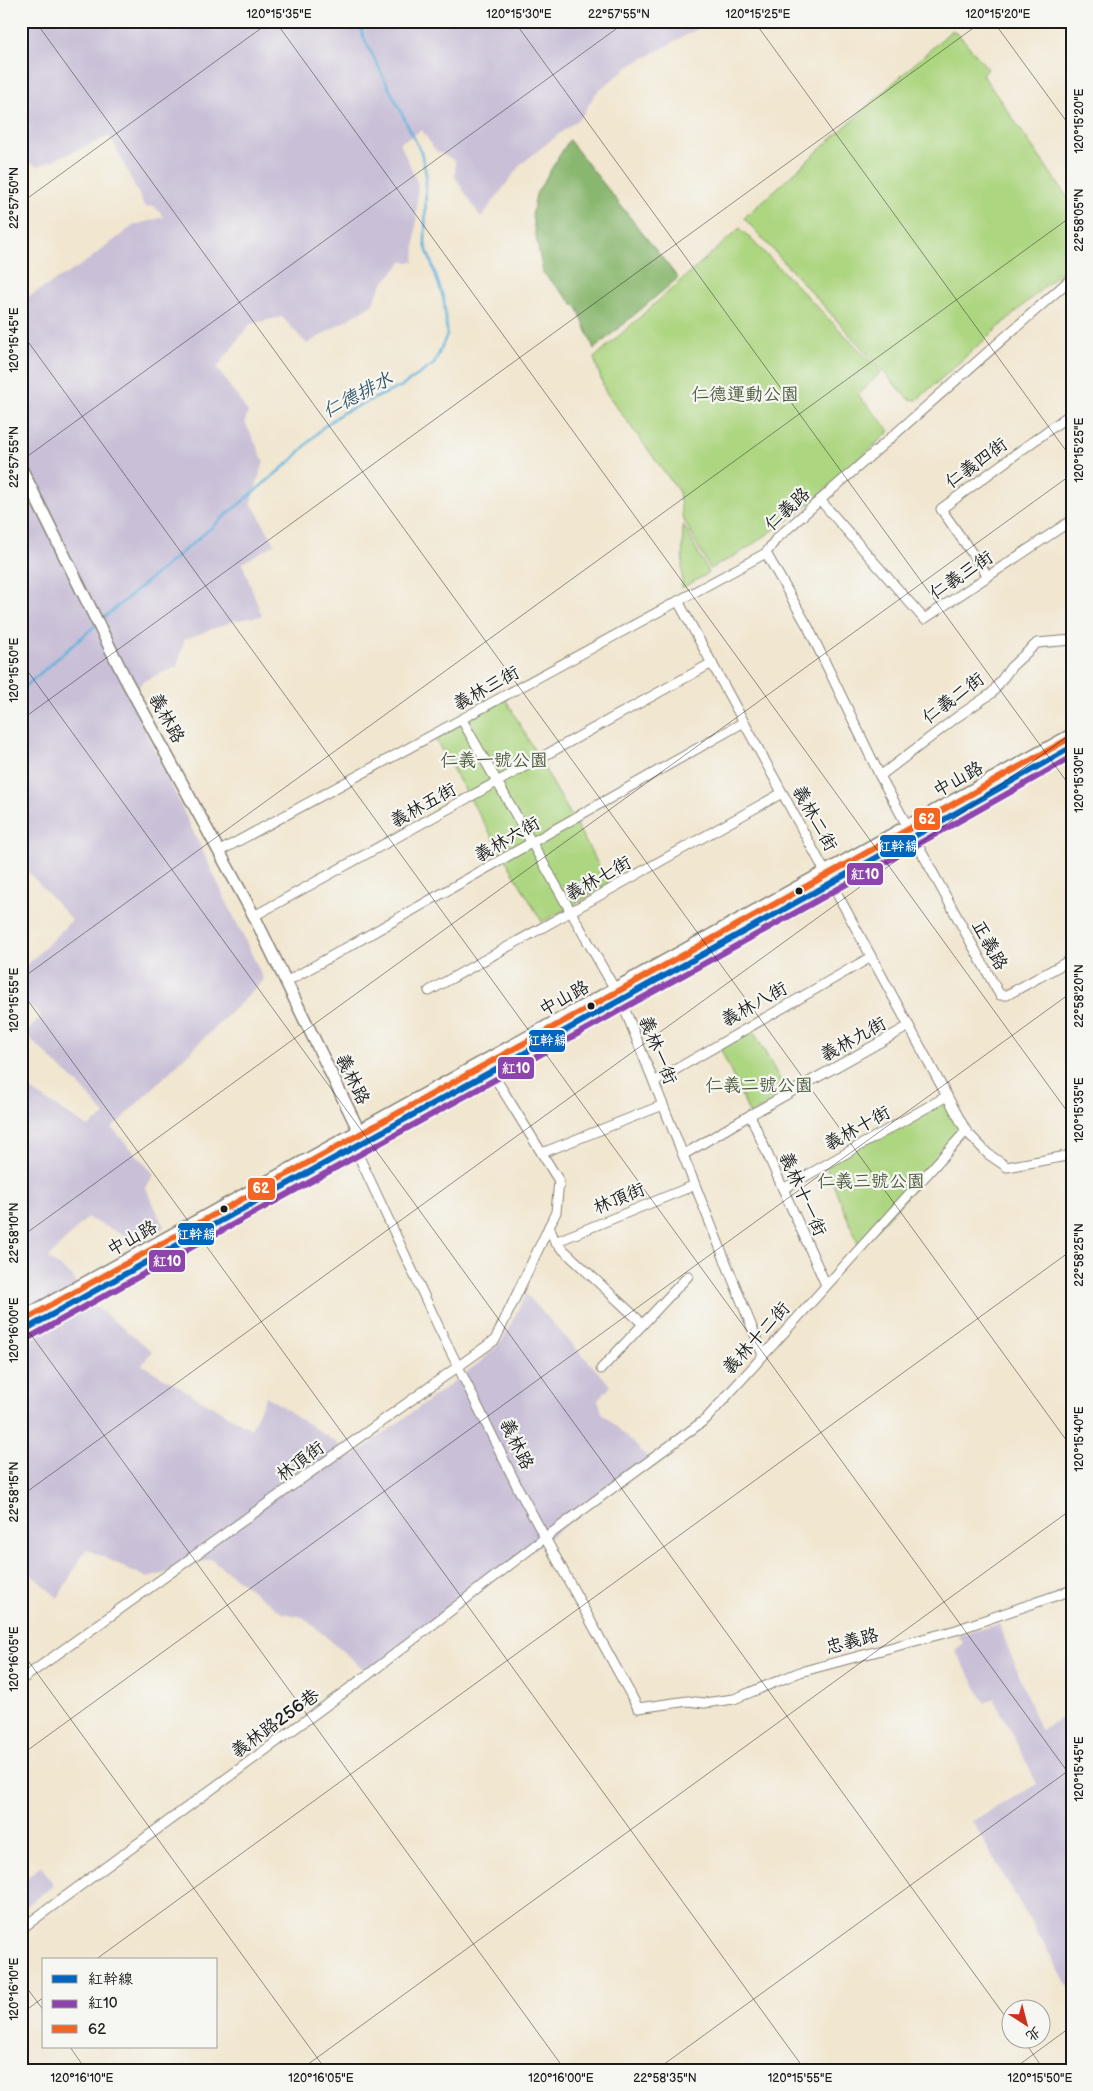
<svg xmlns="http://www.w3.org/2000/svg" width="1093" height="2091" font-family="'Balsamiq Sans','LXGW WenKai TC',sans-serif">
  <rect width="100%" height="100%" fill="#f6f6f2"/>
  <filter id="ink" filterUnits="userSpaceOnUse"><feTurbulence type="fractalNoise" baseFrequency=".02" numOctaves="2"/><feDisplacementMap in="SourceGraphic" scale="10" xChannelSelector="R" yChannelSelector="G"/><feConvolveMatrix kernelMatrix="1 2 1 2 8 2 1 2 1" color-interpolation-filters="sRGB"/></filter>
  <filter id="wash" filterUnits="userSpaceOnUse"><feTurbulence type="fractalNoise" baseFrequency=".0096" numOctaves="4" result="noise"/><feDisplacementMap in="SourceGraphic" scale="20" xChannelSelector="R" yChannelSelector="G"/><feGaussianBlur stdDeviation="1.12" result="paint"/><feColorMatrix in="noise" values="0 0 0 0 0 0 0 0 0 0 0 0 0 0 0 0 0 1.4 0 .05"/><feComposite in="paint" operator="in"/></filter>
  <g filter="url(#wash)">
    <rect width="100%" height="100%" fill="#f1e6cf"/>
    <!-- industrial -->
    <g fill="#c9bfd7">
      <polygon points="21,21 712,21 628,67 595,94 582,116 521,164 481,218 455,177 455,161 435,150 422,130 400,143 418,184 414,262 402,262 382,284 372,305 307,344 282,317 250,324 217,368 248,412 245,422 264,461 251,502 275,544 242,563 262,616 233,621 184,640 178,666 142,682 131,701 264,980 112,1128 154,1174 146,1188 164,1227 138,1241 87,1218 48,1258 72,1276 92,1304 152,1351 142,1365 251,1429 266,1396 355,1455 480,1362 502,1341 526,1294 611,1386 598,1399 602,1413 651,1460 369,1674 303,1617 282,1613 211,1559 148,1578 86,1549 58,1598 21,1566 21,1084 88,1127 105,1115 84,1090 25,1034 41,1016 21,997 21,978 25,967 72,920 21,864 21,301 83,264 134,225 164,217 154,206 145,207 110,136 39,166 21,161"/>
      <polygon points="999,1624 1040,1730 1069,1714 1072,1718 1072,1993 972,1821 1037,1784 994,1698 985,1703 955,1650 963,1643 957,1636"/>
      <polygon points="41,1866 54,1885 21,1910 21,1882"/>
    </g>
    <!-- green -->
    <g fill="#add681" stroke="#64794e">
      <polygon points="952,30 961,37 988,69 982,74 1072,204 1072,262 917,400 908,399 744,218"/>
      <polygon points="740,228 881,372 858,395 890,431 804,509 740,553 710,569 682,516 679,492 605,391 594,358"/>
      <polygon points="683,524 709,573 682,588"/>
      <polygon points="505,698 610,885 542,922 435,739"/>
      <polygon points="750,1025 788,1094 750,1115 718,1043"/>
      <polygon points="947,1096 966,1131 860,1248 825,1165"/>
    </g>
    <!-- forest -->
    <polygon fill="#8ab76f" stroke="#536a46" points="569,140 678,278 594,349 578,309 543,273 532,216 536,194"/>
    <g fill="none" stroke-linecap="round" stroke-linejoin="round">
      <!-- stream -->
      <g stroke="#61b3dc" stroke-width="2.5">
        <polyline points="100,621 292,460 322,428 342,413 402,386 434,364 447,335 444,300 425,244 426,174 421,152 363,36 359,21"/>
        <polyline points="21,690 96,625"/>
      </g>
    </g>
  </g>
  <g filter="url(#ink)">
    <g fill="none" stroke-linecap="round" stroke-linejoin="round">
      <!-- minor casing -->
      <g stroke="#868176" stroke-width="11">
        <g id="minor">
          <polyline points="1072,278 776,539 766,553 808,627 880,776 997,990 1000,995 1007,995 1072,959"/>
          <polyline points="820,500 924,619 1072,520"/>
          <polyline points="988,576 941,509 1072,413"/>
          <polyline points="678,601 966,1131 988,1154 1007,1167 1072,1155"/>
          <polyline points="462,720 621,1000 763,1355"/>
          <polyline points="880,776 957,717 992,693 1011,667 1037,643 1072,640"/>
          <polyline points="220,851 766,553"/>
          <polyline points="254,916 712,663"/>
          <polyline points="286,982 744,722"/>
          <polyline points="429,991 782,793"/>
          <polyline points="654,1082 871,957"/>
          <polyline points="750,1115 826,1285"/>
          <polyline points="356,1141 354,1146 441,1332 519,1490 638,1708 688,1701 704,1703 734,1699 800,1672 956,1630 1072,1590"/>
          <polyline points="542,1153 663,1105"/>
          <polyline points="683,1155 750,1115 909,1026"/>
          <polyline points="783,1189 947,1096"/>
          <polyline points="549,1226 555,1242 643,1324"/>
          <polyline points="555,1242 695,1185"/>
          <polyline points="601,1369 688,1276"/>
          <polyline points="21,1680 495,1340 556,1212 559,1181 489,1068"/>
          <polyline points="21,1929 369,1674 534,1546 706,1419 966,1131"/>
        </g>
      </g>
      <!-- tertiary casing -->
      <g stroke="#868176" stroke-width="14">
        <polyline id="tertiary" points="21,468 125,678 254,916 359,1131"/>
      </g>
      <!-- secondary casing -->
      <g stroke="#868176" stroke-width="15">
        <g id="secondary">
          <polyline points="21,1319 1072,735"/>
          <polyline points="21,1332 354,1146 832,884 1072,747"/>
        </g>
      </g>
      <!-- minor -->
      <use href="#minor" stroke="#fff" stroke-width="9"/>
      <!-- tertiary -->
      <use href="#tertiary" stroke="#fff" stroke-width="11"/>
      <!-- secondary -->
      <use href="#secondary" stroke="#fff" stroke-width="12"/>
      <!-- bus-1 casing -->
      <g stroke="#f6f6f2" stroke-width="10">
        <path id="bus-1" d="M21 1332C371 1136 724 946 1072 747"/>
      </g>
      <!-- bus-2 casing -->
      <g stroke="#f6f6f2" stroke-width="10">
        <path id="bus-2" d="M25 1340C374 1145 725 955 1072 757"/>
      </g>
      <!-- bus-3 casing -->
      <g stroke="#f6f6f2" stroke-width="10">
        <path id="bus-3" d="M21 1322C370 1127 721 937 1068 739"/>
      </g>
      <!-- bus-1 -->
      <use href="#bus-1" stroke="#0065bd" stroke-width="6"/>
      <!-- bus-2 -->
      <use href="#bus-2" stroke="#8e44ad" stroke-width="6"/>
      <!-- bus-3 -->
      <use href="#bus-3" stroke="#f26522" stroke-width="6"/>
    </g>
  </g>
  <!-- ticks -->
  <path fill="none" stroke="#1c1c1c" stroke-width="1" stroke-opacity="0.45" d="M35 21 1072 1448M275 21 1072 1118M514 21 1072 789M754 21 1072 459M993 21 1072 129M21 203 271 21M21 332 1072 1778M21 461 627 21M21 662 1010 2023M21 720 983 21M21 979 1072 216M21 991 805 2070M21 1237 1072 474M21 1321 565 2070M21 1496 1072 733M21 1651 326 2070M21 1755 1072 992M95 1960 1072 1250M21 1980 44 2011M21 2014 44 1997M1022 2038 1044 2070M70 2047 86 2070M300 2070 1072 1509M656 2070 1072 1768M1012 2070 1072 2026"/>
  <!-- markers -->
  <g fill="#1c1c1c" stroke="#f6f6f2" stroke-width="2">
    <circle cx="799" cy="891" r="4.5"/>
    <circle cx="591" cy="1006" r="4.5"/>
    <circle cx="224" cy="1209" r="4.5"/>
  </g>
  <g text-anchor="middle" stroke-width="4.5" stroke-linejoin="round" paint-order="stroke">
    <!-- park labels -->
    <g font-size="18" fill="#4f5d3f" stroke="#f6f6f2">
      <text x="745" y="400">仁德運動公園</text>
      <text x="494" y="766">仁義一號公園</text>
      <text x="759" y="1091">仁義二號公園</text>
      <text x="871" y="1187">仁義三號公園</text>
    </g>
    <!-- street labels -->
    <g font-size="18" fill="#1c1c1c" stroke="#f6f6f2">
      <text transform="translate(976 463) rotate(-36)" y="6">仁義四街</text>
      <text transform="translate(787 509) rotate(-43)" y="6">仁義路</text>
      <text transform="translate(961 575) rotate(-34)" y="6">仁義三街</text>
      <text transform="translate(486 688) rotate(-29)" y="6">義林三街</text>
      <text transform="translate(953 698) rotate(-37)" y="6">仁義二街</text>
      <text transform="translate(167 718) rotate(61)" y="6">義林路</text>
      <text transform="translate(958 779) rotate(-29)" y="6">中山路</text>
      <text transform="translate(423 805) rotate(-29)" y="6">義林五街</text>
      <text transform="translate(815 818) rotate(61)" y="6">義林二街</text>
      <text transform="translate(507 839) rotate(-30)" y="6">義林六街</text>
      <text transform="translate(598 878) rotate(-29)" y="6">義林七街</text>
      <text transform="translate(990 945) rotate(61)" y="6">正義路</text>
      <text transform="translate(564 998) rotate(-29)" y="6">中山路</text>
      <text transform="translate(754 1004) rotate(-29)" y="6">義林八街</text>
      <text transform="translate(853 1039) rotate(-29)" y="6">義林九街</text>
      <text transform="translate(658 1050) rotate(68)" y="6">義林一街</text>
      <text transform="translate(353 1079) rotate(64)" y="6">義林路</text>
      <text transform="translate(857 1128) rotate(-29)" y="6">義林十街</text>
      <text transform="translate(803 1194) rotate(66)" y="6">義林十一街</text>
      <text transform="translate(619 1198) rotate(-22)" y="6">林頂街</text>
      <text transform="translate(132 1238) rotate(-29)" y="6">中山路</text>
      <text transform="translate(756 1338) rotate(-48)" y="6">義林十二街</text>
      <text transform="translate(517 1444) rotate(64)" y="6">義林路</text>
      <text transform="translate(300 1461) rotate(-36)" y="6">林頂街</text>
      <text transform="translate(852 1641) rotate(-15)" y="6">忠義路</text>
      <text transform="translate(275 1723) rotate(-36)" y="6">義林路256巷</text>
    </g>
    <!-- water labels -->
    <g font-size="19" font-style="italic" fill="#385869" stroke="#f6f6f2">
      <text transform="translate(357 394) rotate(-28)" y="7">仁德排水</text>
    </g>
  </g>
  <g stroke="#f6f6f2" stroke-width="2">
    <rect x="913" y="807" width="28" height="24" rx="5" fill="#f26522"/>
    <rect x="879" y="834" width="38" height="24" rx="5" fill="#0065bd"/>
    <rect x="846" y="862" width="38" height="24" rx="5" fill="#8e44ad"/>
    <rect x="528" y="1029" width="38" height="24" rx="5" fill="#0065bd"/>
    <rect x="497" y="1056" width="38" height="24" rx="5" fill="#8e44ad"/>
    <rect x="247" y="1177" width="29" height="24" rx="5" fill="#f26522"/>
    <rect x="177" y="1222" width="38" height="24" rx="5" fill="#0065bd"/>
    <rect x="148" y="1249" width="38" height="24" rx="5" fill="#8e44ad"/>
  </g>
  <g font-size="14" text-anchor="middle" font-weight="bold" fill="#fff">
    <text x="927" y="824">62</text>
    <text x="898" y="851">紅幹線</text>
    <text x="865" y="879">紅10</text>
    <text x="547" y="1045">紅幹線</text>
    <text x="516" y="1073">紅10</text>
    <text x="261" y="1193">62</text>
    <text x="196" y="1239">紅幹線</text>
    <text x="167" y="1266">紅10</text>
  </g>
  <!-- margin -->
  <rect width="1093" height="2091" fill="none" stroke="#f6f6f2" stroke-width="55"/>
  <!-- legend -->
  <rect x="42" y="1958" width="175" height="90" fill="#f6f6f2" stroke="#9f9f9c"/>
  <rect x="52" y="1975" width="25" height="8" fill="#0065bd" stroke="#9f9f9c"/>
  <text x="88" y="1984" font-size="15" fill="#1c1c1c">紅幹線</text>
  <rect x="52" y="2000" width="25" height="8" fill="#8e44ad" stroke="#9f9f9c"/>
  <text x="88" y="2008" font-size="15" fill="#1c1c1c">紅10</text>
  <rect x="52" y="2025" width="25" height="8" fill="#f26522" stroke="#9f9f9c"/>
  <text x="88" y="2034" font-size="15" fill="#1c1c1c">62</text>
  <!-- north arrow -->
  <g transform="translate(1026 2024) rotate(144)"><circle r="24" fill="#f6f6f2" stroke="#9f9f9c"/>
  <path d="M0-4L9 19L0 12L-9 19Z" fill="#c8321e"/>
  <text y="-8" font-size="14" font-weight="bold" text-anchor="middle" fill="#1c1c1c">北</text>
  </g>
  <rect x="28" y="28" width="1038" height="2036" fill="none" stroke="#1c1c1c" stroke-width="2"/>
  <g font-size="12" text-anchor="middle" fill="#1c1c1c">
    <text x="279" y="18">120°15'35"E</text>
    <text x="519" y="18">120°15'30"E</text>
    <text x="619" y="18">22°57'55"N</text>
    <text x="758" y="18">120°15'25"E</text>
    <text x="998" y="18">120°15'20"E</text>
    <text transform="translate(1079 121) rotate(-90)" y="4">120°15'20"E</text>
    <text transform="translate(14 198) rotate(-90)" y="4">22°57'50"N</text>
    <text transform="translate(1079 220) rotate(-90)" y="4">22°58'05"N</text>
    <text transform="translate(14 340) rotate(-90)" y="4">120°15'45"E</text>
    <text transform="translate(1079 450) rotate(-90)" y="4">120°15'25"E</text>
    <text transform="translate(14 457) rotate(-90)" y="4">22°57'55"N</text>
    <text transform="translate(14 670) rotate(-90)" y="4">120°15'50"E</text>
    <text transform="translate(1079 780) rotate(-90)" y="4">120°15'30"E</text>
    <text transform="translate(1079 996) rotate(-90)" y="4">22°58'20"N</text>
    <text transform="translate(14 1000) rotate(-90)" y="4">120°15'55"E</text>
    <text transform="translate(1079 1110) rotate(-90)" y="4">120°15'35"E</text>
    <text transform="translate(14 1233) rotate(-90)" y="4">22°58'10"N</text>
    <text transform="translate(1079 1255) rotate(-90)" y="4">22°58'25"N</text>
    <text transform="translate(14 1330) rotate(-90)" y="4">120°16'00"E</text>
    <text transform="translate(1079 1439) rotate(-90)" y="4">120°15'40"E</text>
    <text transform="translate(14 1492) rotate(-90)" y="4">22°58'15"N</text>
    <text transform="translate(14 1659) rotate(-90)" y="4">120°16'05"E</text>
    <text transform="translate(1079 1769) rotate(-90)" y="4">120°15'45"E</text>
    <text transform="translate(14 1989) rotate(-90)" y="4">120°16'10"E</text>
    <text x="82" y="2082">120°16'10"E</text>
    <text x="321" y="2082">120°16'05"E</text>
    <text x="561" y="2082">120°16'00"E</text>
    <text x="665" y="2082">22°58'35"N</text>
    <text x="800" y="2082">120°15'55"E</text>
    <text x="1040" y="2082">120°15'50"E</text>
  </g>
</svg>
